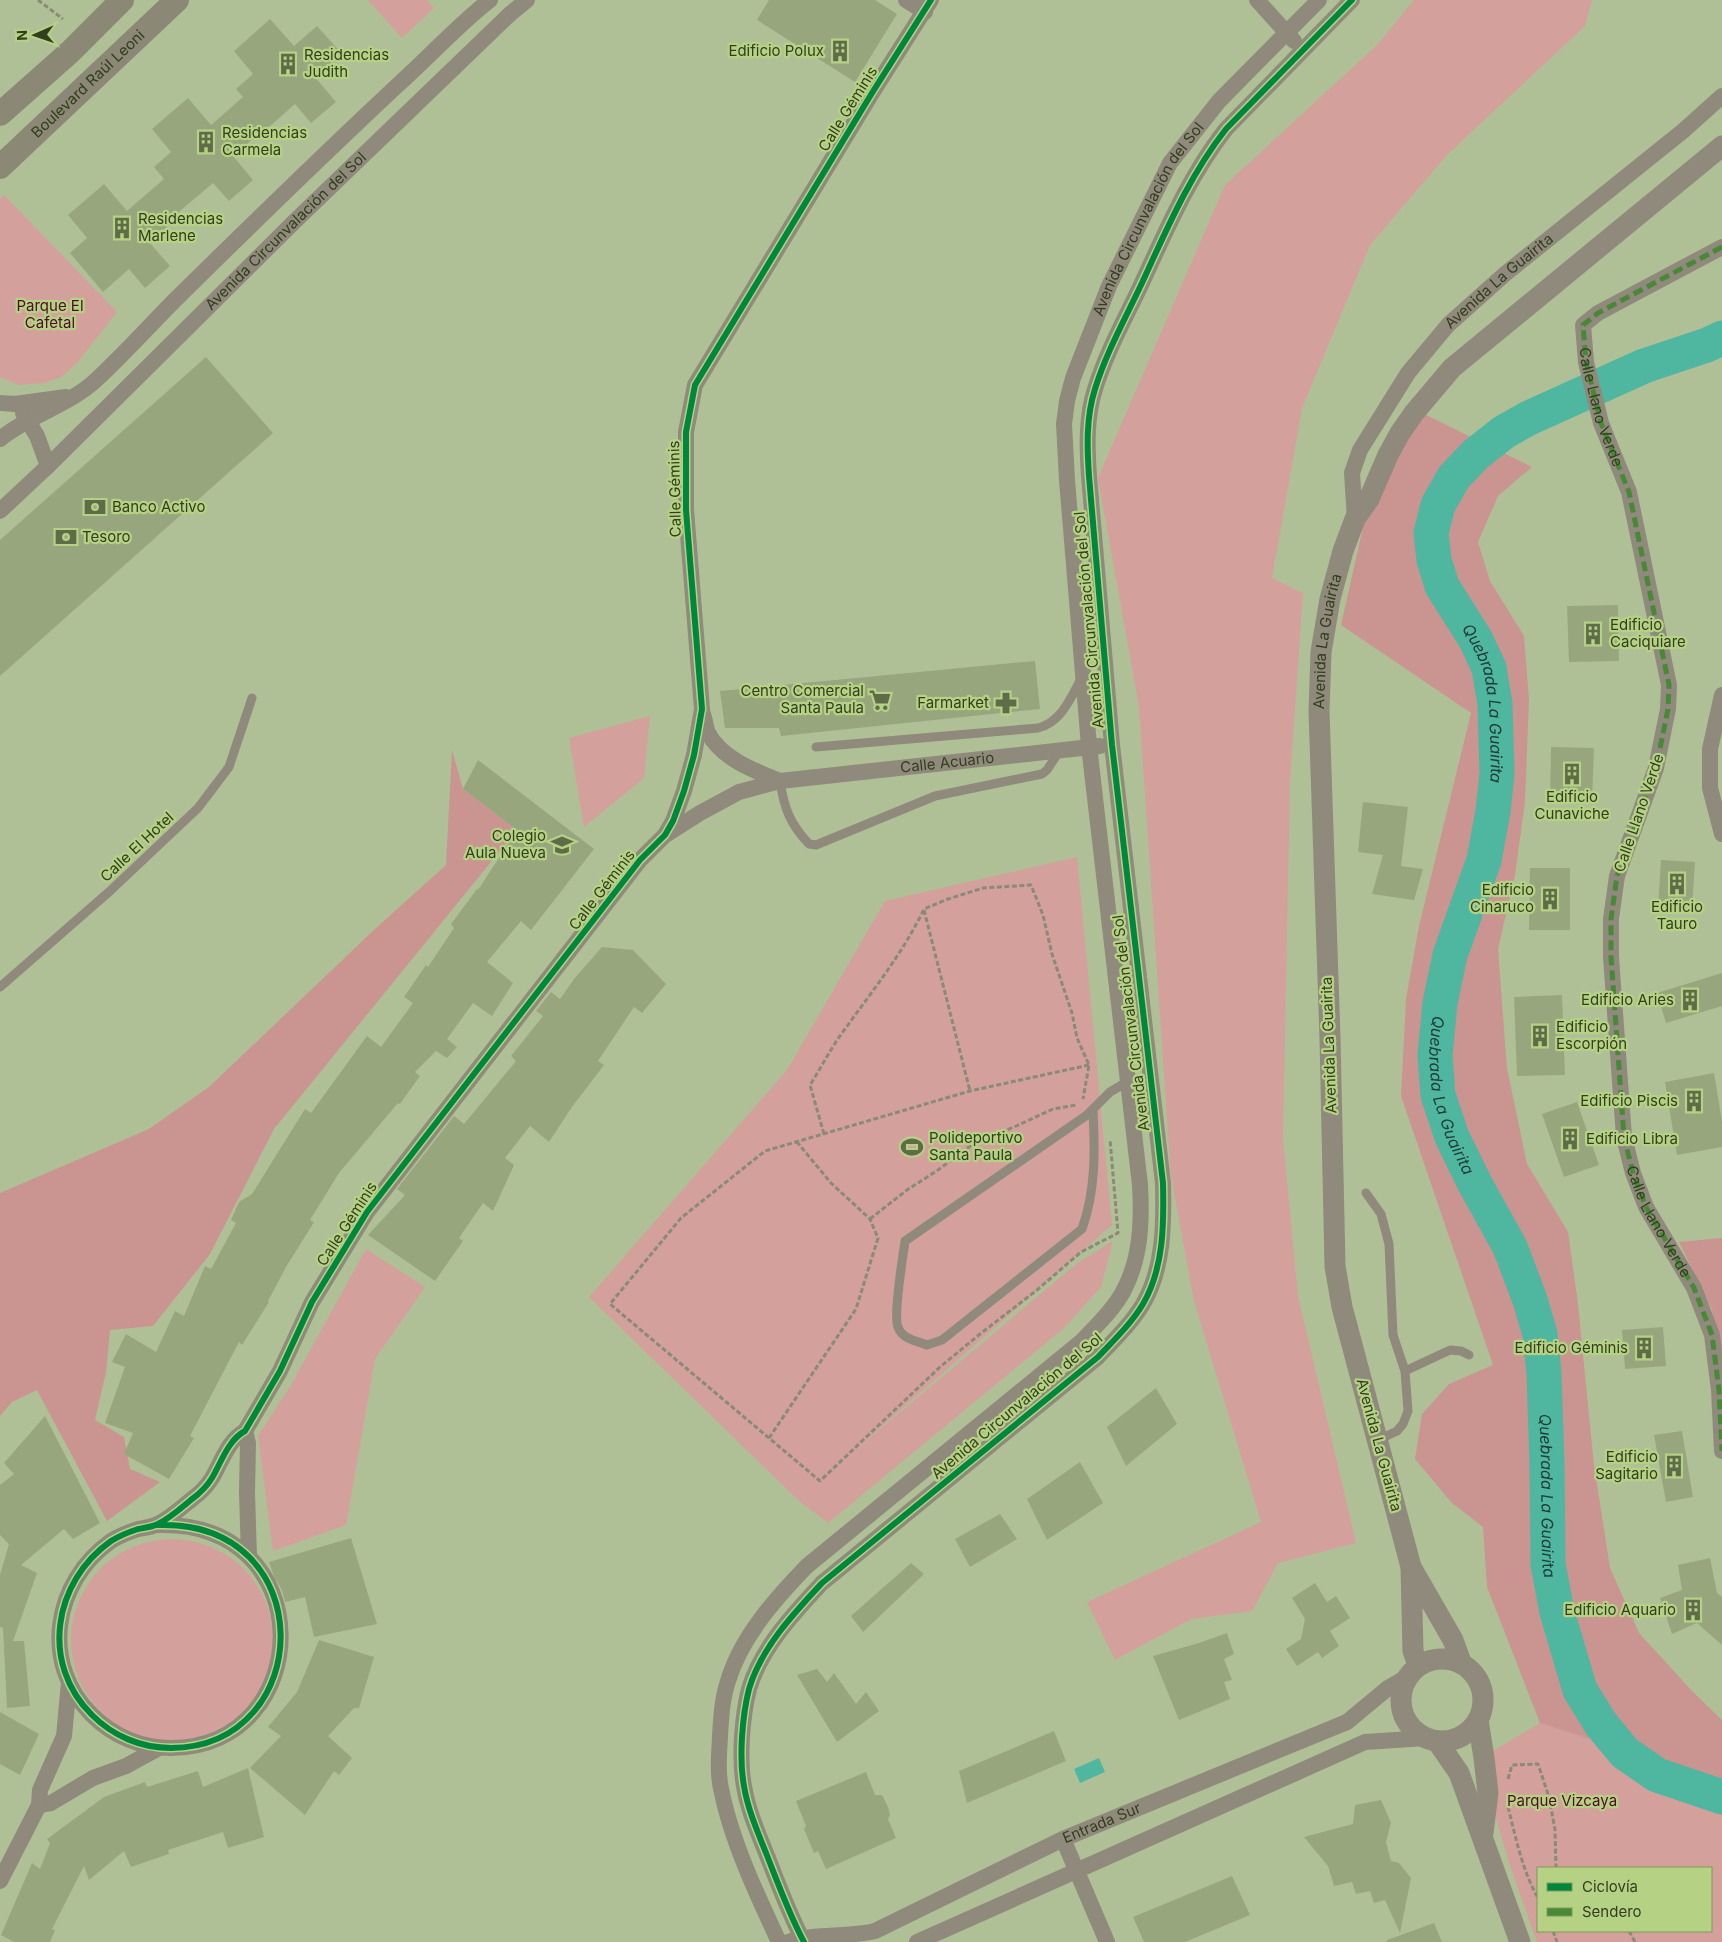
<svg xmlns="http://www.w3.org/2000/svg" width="1722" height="1942" font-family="Inter,sans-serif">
  <rect width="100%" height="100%" fill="#b0c096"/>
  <!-- green -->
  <g fill="#d3a09c" fill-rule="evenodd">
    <polygon points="368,0 427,0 434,8 402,38"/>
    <polygon points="1414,0 1592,0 1585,26 1447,155 1370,245 1302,408 1272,578 1303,593 1290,781 1283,1138 1298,1296 1356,1543 1278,1563 1252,1611 1191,1619 1115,1660 1087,1602 1261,1522 1194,1301 1171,1176 1139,707 1098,478 1225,185 1378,44"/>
    <polygon points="4,195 117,312 77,363 61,377 44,383 19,385 0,377 0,199"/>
    <polygon points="650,716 644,778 584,827 569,738"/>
    <polygon points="1077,857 1112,1225 847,1457 1076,1264 1113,1241 1101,1287 1064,1328 828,1523 798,1500 589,1297 787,1070 885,901"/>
    <polygon points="366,1249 425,1287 375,1359 346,1525 273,1551 258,1436 291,1385"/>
    <circle cx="172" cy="1640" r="101"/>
    <path d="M1540 1723C1604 1742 1666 1766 1722 1803V1942H1537L1510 1866 1492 1805 1493 1751ZM1538 1868H1711V1931H1538Z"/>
  </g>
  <!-- forest -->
  <g fill="#ca9491">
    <polygon points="1414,409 1532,467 1498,496 1478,542 1490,581 1524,636 1529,699 1525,802 1515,875 1498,949 1507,1068 1527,1164 1568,1232 1578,1304 1594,1465 1610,1568 1639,1633 1693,1692 1722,1720 1722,1806 1621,1749 1540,1723 1487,1587 1483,1527 1451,1502 1415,1459 1422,1414 1449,1384 1493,1365 1401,1096 1406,999 1419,926 1471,713 1341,625 1368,505"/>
    <polygon points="452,750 463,789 517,830 274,1129 210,1254 153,1326 110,1330 106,1372 95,1420 124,1437 130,1469 160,1482 107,1521 37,1390 12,1402 0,1416 0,1193 149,1129 209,1087 376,928 446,865"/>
    <polygon points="1722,1238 1722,1365 1712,1310 1679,1242"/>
  </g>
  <!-- water -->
  <polygon fill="#4fb6a0" points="1099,1758 1105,1772 1080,1783 1074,1769"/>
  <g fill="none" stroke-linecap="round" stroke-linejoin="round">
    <!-- river -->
    <path stroke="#4fb6a0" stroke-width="35" id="s1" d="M1722 338 1707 345 1644 366 1529 418 1504 432 1476 454 1454 477 1438 505 1431 533 1434 560 1442 586 1476 640 1489 668 1495 704 1497 774 1493 811 1484 860 1450 955 1440 1003 1435 1055 1438 1095 1452 1137 1475 1184 1510 1247 1530 1300 1540 1334 1544 1373 1547 1464 1548 1564 1557 1612 1580 1690 1601 1724 1625 1753 1657 1775 1722 1797"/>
  </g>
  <!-- building -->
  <g fill="#98a67e">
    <polygon points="769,0 875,0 897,14 855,82 757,20"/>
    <polygon points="270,19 294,46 317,26 342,54 315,77 336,102 311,123 295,104 269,127 268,126 233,156 253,180 229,201 213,183 174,216 176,219 149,242 170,266 145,288 129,269 103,292 70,253 87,238 68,215 104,184 127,211 164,179 154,167 171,152 152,129 188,98 211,125 243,97 236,89 253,74 234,51"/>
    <polygon points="206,357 273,433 0,676 0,540"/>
    <polygon points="1618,605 1619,661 1569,662 1567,606"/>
    <polygon points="1035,661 1040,709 781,736 779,728 725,728 720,691"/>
    <polygon points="1551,747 1594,748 1592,802 1550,801"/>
    <polygon points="478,760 594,849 531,930 521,921 487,962 513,983 492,1016 473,1003 447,1039 457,1047 447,1058 436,1051 415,1072 420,1076 400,1104 398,1103 339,1173 310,1220 314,1222 286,1267 268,1301 269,1302 242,1345 239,1342 190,1436 194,1438 169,1479 124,1454 133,1433 105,1423 125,1367 112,1362 126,1334 156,1352 175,1311 184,1316 205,1266 211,1269 236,1223 231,1220 239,1202 252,1194 305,1109 311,1113 367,1036 381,1047 413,1003 404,997 426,965 428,967 454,928 451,924 477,889 478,890 517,830 463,789"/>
    <polygon points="1363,802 1408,807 1401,866 1423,869 1414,900 1372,894 1383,855 1358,852"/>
    <polygon points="1661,860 1695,862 1692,909 1658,907"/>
    <polygon points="1530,868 1570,868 1570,930 1529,930"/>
    <polygon points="602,947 633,950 666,984 642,1013 634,1007 598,1061 604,1065 572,1107 549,1142 530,1126 505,1158 514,1165 493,1211 483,1203 459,1238 463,1241 435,1281 368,1235 405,1195 397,1189 454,1116 464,1124 516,1061 511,1056 543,1016 536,1011 551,992 560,999 574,979"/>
    <polygon points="1722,973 1722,1006 1666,1023 1657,993"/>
    <polygon points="1562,995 1565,1075 1517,1076 1514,997"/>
    <polygon points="1714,1073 1722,1121 1722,1147 1677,1155 1665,1082"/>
    <polygon points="1577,1102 1599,1165 1564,1177 1542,1114"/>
    <polygon points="1663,1327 1666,1366 1625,1369 1622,1330"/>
    <polygon points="1156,1388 1177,1424 1126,1466 1107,1427"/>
    <polygon points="45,1416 100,1523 73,1539 64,1529 21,1565 37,1573 13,1641 24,1641 30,1706 7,1708 3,1628 0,1627 0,1575 9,1544 0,1535 0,1485 14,1474 4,1463"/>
    <polygon points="1682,1431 1693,1497 1666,1502 1654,1435"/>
    <polygon points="1080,1462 1103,1503 1047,1540 1027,1499"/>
    <polygon points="1000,1514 1017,1539 970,1567 955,1539"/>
    <polygon points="351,1538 377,1624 314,1637 305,1597 285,1602 282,1590 274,1577 269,1562"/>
    <polygon points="1710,1558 1717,1593 1722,1597 1722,1645 1697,1623 1672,1634 1660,1598 1682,1590 1678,1565"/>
    <polygon points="911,1563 924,1574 863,1632 851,1616"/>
    <polygon points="1315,1583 1327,1602 1336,1596 1350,1618 1330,1631 1339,1646 1322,1658 1318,1652 1297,1666 1286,1649 1301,1639 1305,1619 1292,1598"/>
    <polygon points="1227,1633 1234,1654 1224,1659 1232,1680 1224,1682 1230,1699 1179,1720 1153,1656 1199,1643"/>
    <polygon points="319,1640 374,1657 359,1708 354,1708 328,1736 352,1758 339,1775 334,1771 305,1815 250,1768 281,1736 268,1727 297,1692"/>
    <polygon points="817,1669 827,1682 834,1673 856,1704 866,1692 879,1711 837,1742 797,1675"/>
    <polygon points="0,1712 39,1734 20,1775 0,1764"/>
    <polygon points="1054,1731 1066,1761 967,1803 959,1771"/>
    <polygon points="248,1768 264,1837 228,1848 223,1832 168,1850 169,1854 131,1867 124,1851 89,1880 84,1866 52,1929 55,1930 50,1942 14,1942 1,1935 32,1863 40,1869 50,1843 47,1839 104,1797 145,1782 147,1787 198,1771 203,1787"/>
    <polygon points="866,1772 875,1795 882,1795 888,1807 890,1815 888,1819 896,1838 826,1869 818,1851 814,1853 804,1829 806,1826 796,1801"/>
    <polygon points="1381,1800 1391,1823 1386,1842 1391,1861 1399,1863 1411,1878 1400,1933 1385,1900 1374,1903 1370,1891 1356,1894 1352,1882 1334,1886 1328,1866 1304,1837 1353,1824 1355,1805"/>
    <polygon points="1232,1876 1250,1915 1185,1942 1144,1942 1133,1917"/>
    <polygon points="1434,1923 1442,1942 1387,1942 1387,1940"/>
  </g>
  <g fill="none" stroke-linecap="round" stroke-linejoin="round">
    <!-- path -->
    <g stroke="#898a77" stroke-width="3" stroke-dasharray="5 2.5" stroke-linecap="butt">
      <polyline points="38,0 63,19"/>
      <polyline points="924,910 970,1091"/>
      <polyline points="1089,1065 970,1091 765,1151 681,1218 610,1304 820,1481 940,1367 980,1334 1037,1290 1081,1252 1118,1233 1110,1139"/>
      <path d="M824 1134 810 1085C822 1066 832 1046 845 1029 873 990 903 953 924 909L948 899 983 888 1031 885 1043 915 1052 954 1072 1013 1077 1038 1089 1065 1083 1099"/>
      <polyline points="870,1219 907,1190 938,1170 973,1144 1014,1127 1053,1109 1076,1105"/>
      <polyline points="769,1438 856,1309 878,1238 870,1219 831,1183 797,1142"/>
      <polyline points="1508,1779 1512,1765 1538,1764 1549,1797 1555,1830 1556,1868"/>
      <path d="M1508 1807C1516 1838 1522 1870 1538 1898"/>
      <polyline points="1553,1931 1557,1942"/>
      <polyline points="1629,1931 1635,1942"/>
    </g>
    <!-- service -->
    <g stroke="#8f8a7c" stroke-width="9">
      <path d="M816 747 1038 728C1062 722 1071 697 1082 677"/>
      <path d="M780 781C784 808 790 824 809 844L816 845 935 796 1042 774 1047 770 1060 750"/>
      <polyline points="0,987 110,891 198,808 229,767 252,698"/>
      <path d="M1093 1110C1095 1150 1096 1190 1082 1229L942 1340 927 1345C917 1341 902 1339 898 1327 893 1316 903 1256 905 1241L1087 1115 1110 1092 1127 1082"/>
      <polyline points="1366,1193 1381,1214 1389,1244 1393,1335 1405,1371 1408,1411 1403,1424 1397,1431 1378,1440"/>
      <polyline points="1405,1371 1450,1350 1461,1351 1469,1355"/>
    </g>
    <!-- minor -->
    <g stroke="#8f8a7c" stroke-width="16">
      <polyline points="906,0 925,12"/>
      <polyline points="1257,0 1294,41"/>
      <polyline points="1722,247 1598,313 1583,325 1586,362 1601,423 1629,492 1669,685 1668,709 1656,768 1617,876 1611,919 1611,957 1624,1137 1633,1173 1646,1207 1694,1288 1712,1335 1719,1390 1722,1451"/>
      <polyline points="0,403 15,404 66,397"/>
      <polyline points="23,413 37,436 48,466"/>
      <path d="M0 439C29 415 68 406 96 380 124 354 149 326 176 299 250 226 325 153 401 82 431 55 458 25 490 0"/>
      <path id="s2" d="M0 511 48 466 294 222 510 14 527 0"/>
      <path id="s3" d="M1355 519 1352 473 1360 450 1408 373 1448 325 1505 274 1683 131 1722 96"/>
      <polyline points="1722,695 1710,749 1710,788 1722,834"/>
      <path d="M703 714C705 720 706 728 708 733 722 759 755 771 780 781"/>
      <path id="s4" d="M667 834 700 813 739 792 780 781 1100 746"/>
      <polyline points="245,1431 248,1443 247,1492 249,1557"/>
      <path d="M157 1525C322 1519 317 1747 171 1748 141 1748 113 1736 92 1715 40 1664 53 1582 111 1541 119 1536 129 1532 138 1529 144 1528 152 1527 158 1524 170 1518 181 1508 192 1499 199 1494 207 1486 212 1478 221 1463 228 1440 245 1431L280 1371 312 1302 367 1212 640 860 665 835 673 821 684 791 694 755 702 709 686 510V432L695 385 872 93 931 0"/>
      <polyline points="39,1805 51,1803 93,1778 126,1766 159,1748"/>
      <polyline points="1063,1839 1107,1942"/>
      <polyline points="0,1881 39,1805 40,1790 64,1736 69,1683"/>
      <path id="s5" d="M779 1942C758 1897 732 1842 722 1793 717 1774 719 1756 720 1737 721 1718 722 1699 728 1681 741 1637 776 1598 807 1566L1082 1341C1097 1325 1114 1309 1124 1290 1141 1257 1142 1221 1140 1185L1089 746 1067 480 1064 424 1067 401 1073 378 1109 286 1170 163 1219 101 1319 0"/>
      <path id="s6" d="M788 1942C815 1933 846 1938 875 1931L1063 1839 1347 1722 1388 1688 1407 1677"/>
      <path d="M804 1942C790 1916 779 1886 768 1858 759 1835 748 1811 744 1786 741 1770 741 1754 742 1737 743 1721 745 1705 749 1689 761 1648 794 1613 822 1583L1098 1357C1114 1340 1131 1324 1143 1304 1164 1268 1164 1223 1163 1183L1112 745 1089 476C1087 447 1086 417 1095 389 1106 353 1125 319 1141 285 1166 231 1189 176 1226 129L1352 0"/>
      <polyline points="917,1942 1365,1742 1426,1738"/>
    </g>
    <!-- tertiary -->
    <g stroke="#8f8a7c" stroke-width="21">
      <polyline points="1411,1567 1453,1640 1461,1662"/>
      <circle cx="1442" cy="1700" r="41"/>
      <path id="s7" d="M1418 1665 1413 1651 1411 1567 1342 1307 1335 1266 1330 1038 1319 711 1321 652 1330 599 1343 551 1355 519 1369 499 1388 455 1400 433 1414 413 1452 368 1722 146"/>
      <polyline points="1478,1720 1484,1758 1488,1793 1483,1833"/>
      <polyline points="1437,1741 1459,1773 1520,1942"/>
    </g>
    <!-- secondary -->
    <g stroke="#8b8875" stroke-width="24">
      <polyline points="0,114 70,52 122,0"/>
      <path id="s8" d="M0 167 177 0"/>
    </g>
    <!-- quiet -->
    <path stroke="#498837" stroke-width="5" stroke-dasharray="10 5" stroke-linecap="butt" id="s9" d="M1722 247 1598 313 1583 325 1586 362 1601 423 1629 492 1669 685 1668 709 1656 768 1617 876 1611 919V957L1624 1137 1633 1173 1646 1207 1694 1288 1712 1335 1719 1390 1722 1451"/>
    <!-- cycleway casing -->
    <g stroke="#b5d284" stroke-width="9">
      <g id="cycleway">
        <path d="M157 1525C322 1519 317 1747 171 1748 141 1748 113 1736 92 1715 40 1664 53 1582 111 1541 119 1536 129 1532 138 1529 144 1528 152 1527 158 1524 170 1518 181 1508 192 1499 199 1494 207 1486 212 1478 221 1463 228 1440 245 1431L280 1371 312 1302 367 1212 640 860 665 835 673 821 684 791 694 755 702 709 686 510V432L695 385 872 93 931 0"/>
        <path d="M804 1942C790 1916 779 1886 768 1858 759 1835 748 1811 744 1786 741 1770 741 1754 742 1737 743 1721 745 1705 749 1689 761 1648 794 1613 822 1583L1098 1357C1114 1340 1131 1324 1143 1304 1164 1268 1164 1223 1163 1183L1112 745 1089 476C1087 447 1086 417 1095 389 1106 353 1125 319 1141 285 1166 231 1189 176 1226 129L1352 0"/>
      </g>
    </g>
    <!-- cycleway -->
    <use href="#cycleway" stroke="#00873e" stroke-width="6"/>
  </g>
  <!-- icons -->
  <defs>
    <g id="building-bare" transform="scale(1.725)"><path d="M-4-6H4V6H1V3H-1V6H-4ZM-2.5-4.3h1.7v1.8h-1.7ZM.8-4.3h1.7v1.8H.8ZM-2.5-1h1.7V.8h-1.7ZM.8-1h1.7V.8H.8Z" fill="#5f6c48" stroke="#b5d284" stroke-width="2.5" paint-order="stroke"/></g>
    <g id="bank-bare" transform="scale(1.725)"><path d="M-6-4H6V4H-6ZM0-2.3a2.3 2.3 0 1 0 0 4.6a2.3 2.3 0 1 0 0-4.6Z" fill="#5f6c48" stroke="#b5d284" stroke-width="2.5" paint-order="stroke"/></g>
    <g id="supermarket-bare" transform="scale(1.725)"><path d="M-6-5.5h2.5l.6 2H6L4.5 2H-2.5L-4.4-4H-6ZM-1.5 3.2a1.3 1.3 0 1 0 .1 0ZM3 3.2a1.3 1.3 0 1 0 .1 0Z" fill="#5f6c48" stroke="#b5d284" stroke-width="2.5" paint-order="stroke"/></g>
    <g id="pharmacy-bare" transform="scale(1.725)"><path d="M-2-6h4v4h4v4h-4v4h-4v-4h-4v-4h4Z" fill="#5f6c48" stroke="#b5d284" stroke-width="2.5" paint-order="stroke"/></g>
    <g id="school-bare" transform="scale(1.725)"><path d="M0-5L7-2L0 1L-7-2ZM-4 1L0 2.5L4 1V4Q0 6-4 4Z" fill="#5f6c48" stroke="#b5d284" stroke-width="2.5" paint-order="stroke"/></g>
    <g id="stadium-bare" transform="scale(1.725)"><path d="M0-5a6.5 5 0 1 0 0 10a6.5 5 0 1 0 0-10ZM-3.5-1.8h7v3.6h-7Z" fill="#5f6c48" stroke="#b5d284" stroke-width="2.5" paint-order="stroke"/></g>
  </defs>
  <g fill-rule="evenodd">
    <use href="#building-bare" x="840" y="51"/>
    <use href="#building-bare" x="288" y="64"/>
    <use href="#building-bare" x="206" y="142"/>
    <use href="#building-bare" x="122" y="228"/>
    <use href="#bank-bare" x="95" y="507"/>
    <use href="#bank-bare" x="66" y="537"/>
    <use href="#building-bare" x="1593" y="634"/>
    <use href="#supermarket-bare" x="880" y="700"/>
    <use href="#pharmacy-bare" x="1006" y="703"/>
    <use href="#building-bare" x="1572" y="774"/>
    <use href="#school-bare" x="562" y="845"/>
    <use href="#building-bare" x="1677" y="884"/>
    <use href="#building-bare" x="1550" y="899"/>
    <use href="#building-bare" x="1690" y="1000"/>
    <use href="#building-bare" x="1540" y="1036"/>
    <use href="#building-bare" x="1694" y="1101"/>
    <use href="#building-bare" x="1570" y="1139"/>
    <use href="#stadium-bare" x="912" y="1147"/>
    <use href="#building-bare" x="1644" y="1348"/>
    <use href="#building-bare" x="1674" y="1466"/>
    <use href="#building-bare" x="1693" y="1610"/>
  </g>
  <g text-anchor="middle" stroke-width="4.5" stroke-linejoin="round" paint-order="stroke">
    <!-- poi labels -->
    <g font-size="15" fill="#333e1e" stroke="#b5d284" text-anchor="end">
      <text x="824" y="56">Edificio Polux</text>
      <text x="304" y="60" text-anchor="start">Residencias<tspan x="304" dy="17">Judith</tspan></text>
      <text x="222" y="138" text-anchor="start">Residencias<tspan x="222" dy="17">Carmela</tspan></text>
      <text x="138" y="224" text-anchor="start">Residencias<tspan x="138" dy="17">Marlene</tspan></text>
      <text x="112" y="512" text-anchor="start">Banco Activo</text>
      <text x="82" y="542" text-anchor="start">Tesoro</text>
      <text x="1610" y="630" text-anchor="start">Edificio<tspan x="1610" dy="17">Caciquiare</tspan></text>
      <text x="864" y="696">Centro Comercial<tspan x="864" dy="17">Santa Paula</tspan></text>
      <text x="989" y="708">Farmarket</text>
      <text x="1572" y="802" text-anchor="middle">Edificio<tspan x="1572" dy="17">Cunaviche</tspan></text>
      <text x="546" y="841">Colegio<tspan x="546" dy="17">Aula Nueva</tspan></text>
      <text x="1534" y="895">Edificio<tspan x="1534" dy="17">Cinaruco</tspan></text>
      <text x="1677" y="912" text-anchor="middle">Edificio<tspan x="1677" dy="17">Tauro</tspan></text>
      <text x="1674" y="1005">Edificio Aries</text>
      <text x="1556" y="1032" text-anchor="start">Edificio<tspan x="1556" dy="17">Escorpión</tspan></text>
      <text x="1678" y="1106">Edificio Piscis</text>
      <text x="929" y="1143" text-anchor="start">Polideportivo<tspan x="929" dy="17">Santa Paula</tspan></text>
      <text x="1586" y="1144" text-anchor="start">Edificio Libra</text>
      <text x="1628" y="1353">Edificio Géminis</text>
      <text x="1658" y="1462">Edificio<tspan x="1658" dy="17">Sagitario</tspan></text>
      <text x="1676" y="1615">Edificio Aquario</text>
    </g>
    <!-- street labels -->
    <g font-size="15" fill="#333e1e" stroke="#b5d284">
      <text dy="5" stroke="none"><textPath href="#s8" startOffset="121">Boulevard Raúl Leoni</textPath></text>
      <text transform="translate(848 109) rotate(-58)" y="5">Calle Géminis</text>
      <text dy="5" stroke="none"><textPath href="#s5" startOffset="1931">Avenida Circunvalación del Sol</textPath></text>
      <text dy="5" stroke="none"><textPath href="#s2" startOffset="400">Avenida Circunvalación del Sol</textPath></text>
      <text dy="5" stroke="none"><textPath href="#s3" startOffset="291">Avenida La Guairita</textPath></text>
      <text dy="5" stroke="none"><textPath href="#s9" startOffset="244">Calle Llano Verde</textPath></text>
      <text transform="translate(675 489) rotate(-91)" y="5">Calle Géminis</text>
      <text transform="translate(1089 620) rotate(-95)" y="5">Avenida Circunvalación del Sol</text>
      <text dy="5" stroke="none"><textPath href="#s7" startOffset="1035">Avenida La Guairita</textPath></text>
      <text dy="5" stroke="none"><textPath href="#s4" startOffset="294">Calle Acuario</textPath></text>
      <text transform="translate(1639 813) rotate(-71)" y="5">Calle Llano Verde</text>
      <text transform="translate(137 847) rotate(-43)" y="5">Calle El Hotel</text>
      <text transform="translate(602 890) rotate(-52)" y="5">Calle Géminis</text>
      <text transform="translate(1131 1023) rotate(-97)" y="5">Avenida Circunvalación del Sol</text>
      <text transform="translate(1329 1045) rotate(-92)" y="5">Avenida La Guairita</text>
      <text dy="5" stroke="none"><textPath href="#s9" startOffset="1084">Calle Llano Verde</textPath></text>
      <text transform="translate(347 1224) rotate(-57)" y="5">Calle Géminis</text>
      <text transform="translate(1017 1406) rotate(-40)" y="5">Avenida Circunvalación del Sol</text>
      <text transform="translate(1379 1445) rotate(75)" y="5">Avenida La Guairita</text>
      <text dy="5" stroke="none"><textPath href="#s6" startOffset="339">Entrada Sur</textPath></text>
    </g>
    <!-- park labels -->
    <g font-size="15" fill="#520b25" stroke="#b5d284">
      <text x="50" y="311">Parque El<tspan x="50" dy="17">Cafetal</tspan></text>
      <text x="1562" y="1806">Parque Vizcaya</text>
    </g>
    <!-- water labels -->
    <g font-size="16" font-style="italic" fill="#213c39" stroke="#b5d284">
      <text dy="6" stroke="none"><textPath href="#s1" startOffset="549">Quebrada La Guairita</textPath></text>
      <text dy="6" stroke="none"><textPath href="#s1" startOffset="954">Quebrada La Guairita</textPath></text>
      <text dy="6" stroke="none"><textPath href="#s1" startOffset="1374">Quebrada La Guairita</textPath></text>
    </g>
  </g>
  <!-- legend -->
  <rect x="1537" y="1867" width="175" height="65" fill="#b5d284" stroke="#81975b"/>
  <rect x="1547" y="1883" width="25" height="8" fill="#00873e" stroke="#81975b"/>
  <text x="1582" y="1892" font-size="15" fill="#333e1e">Ciclovía</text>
  <rect x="1547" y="1908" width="25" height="8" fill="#498837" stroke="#81975b"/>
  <text x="1582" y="1917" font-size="15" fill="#333e1e">Sendero</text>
  <!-- north arrow -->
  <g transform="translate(35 35) rotate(268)" stroke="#b5d284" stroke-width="4" paint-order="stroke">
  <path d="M0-4L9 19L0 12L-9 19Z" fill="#333e1e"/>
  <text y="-8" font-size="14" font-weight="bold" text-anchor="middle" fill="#333e1e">N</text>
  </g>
</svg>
